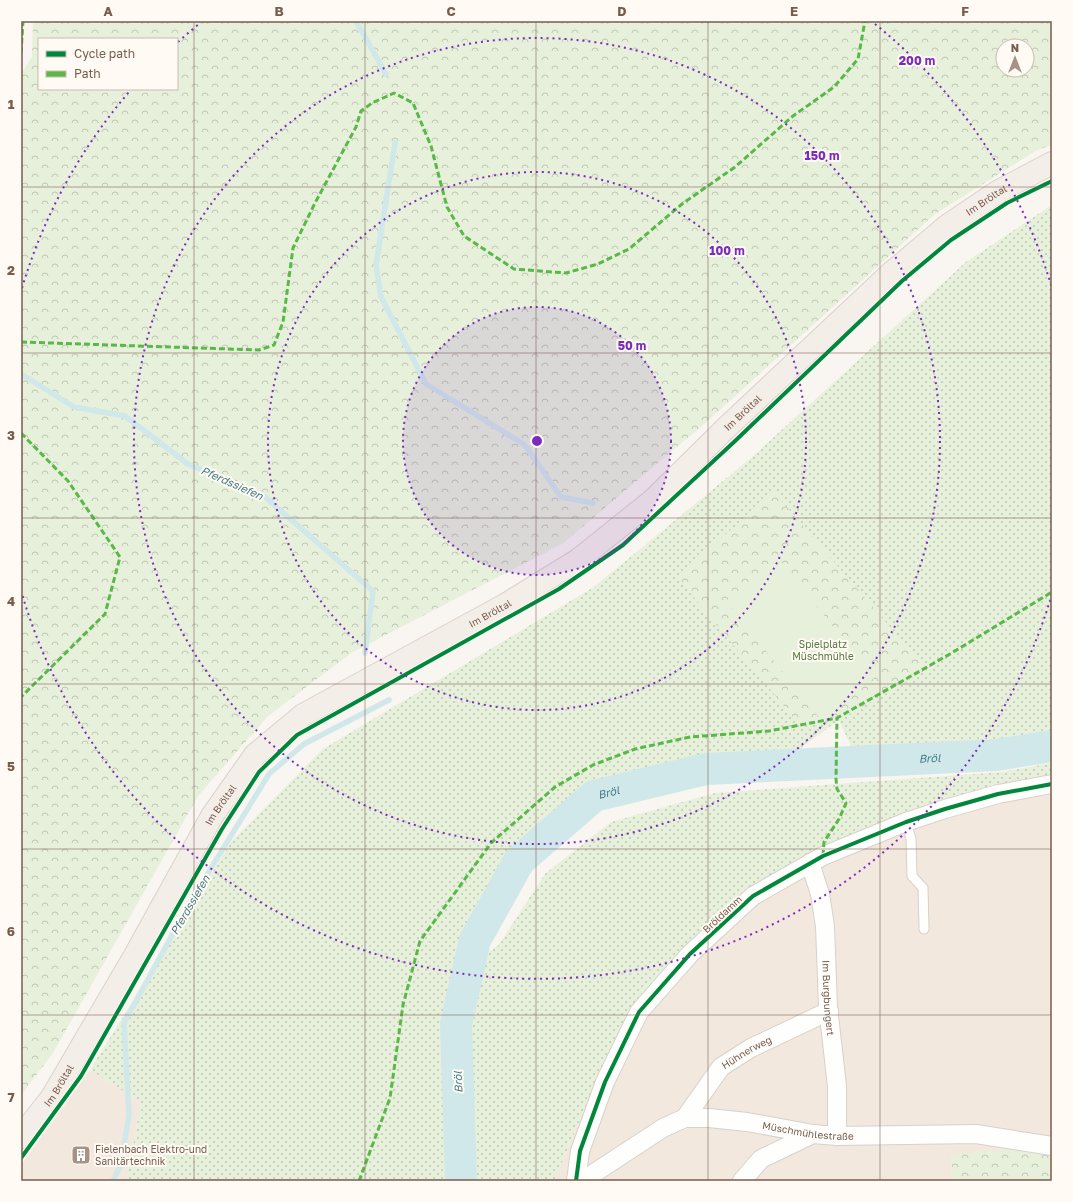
<svg xmlns="http://www.w3.org/2000/svg" width="1073" height="1202" font-family="'Golos Text',sans-serif">
  <defs>
    <pattern id="grass-dots" width="8" height="8" patternUnits="userSpaceOnUse"><rect width="8" height="8" fill="#e7f0db"/><path d="M2 2h.1M6 6h.1" fill="none" stroke="#c0c6b4" stroke-width="1.8" stroke-linecap="round"/></pattern>
    <pattern id="forest-crowns" width="20" height="18" patternUnits="userSpaceOnUse"><rect width="20" height="18" fill="#e7f0db"/><path d="M2 6a3 3 0 1 1 6 0M12 15a3 3 0 1 1 6 0" fill="none" stroke="#c0c6b4"/></pattern>
  </defs>
  <rect width="100%" height="100%" fill="#f9f5f0"/>
  <!-- residential -->
  <g fill="#f2e8de">
    <polygon points="1052,779 1052,1146 951,1155 952,1181 554,1181 605,1061 633,1012 688,950 825,848"/>
    <polygon points="90,1070 141,1102 127,1179 125,1181 21,1181 21,1165"/>
  </g>
  <!-- grass -->
  <polygon fill="url(#grass-dots)" points="1052,205 1052,738 993,745 854,753 839,720 802,747 803,757 709,761 593,793 511,855 467,936 453,975 498,946 545,874 611,822 715,793 1002,772 1052,763 1052,779 1006,788 752,892 633,1012 605,1061 554,1181 125,1181 127,1179 141,1102 90,1070 231,842 323,749 594,587 751,458 966,262"/>
  <!-- forest -->
  <g fill="url(#forest-crowns)" fill-rule="evenodd">
    <path d="M33 21H1052V145L1037 150 935 214 710 419 562 544 351 653 267 717 198 796 53 1053 21 1095V74L32 57ZM39 39H177V89H39ZM1003 46H1027V70H1003Z"/>
    <polygon points="774,492 927,670 839,720 798,723 677,577"/>
    <polygon points="1052,1146 1052,1181 952,1181 951,1154"/>
  </g>
  <!-- pitch -->
  <polygon fill="#e7f0db" points="779,559 874,678 821,720 726,601"/>
  <g fill="none" stroke-linecap="round" stroke-linejoin="round">
    <!-- stream -->
    <g stroke="#d0e8ea" stroke-width="5.5">
      <polyline points="356,21 386,74"/>
      <polyline points="395,143 376,265 381,297 426,384 525,445 561,497 593,503"/>
      <polyline points="21,374 74,407 125,416 188,464 264,496 373,591 365,653"/>
      <polyline points="113,1181 121,1164 129,1115 124,1023 189,904 269,774 304,744 389,700"/>
    </g>
    <!-- river -->
    <path stroke="#d0e8ea" stroke-width="32" id="s1" d="M461 1181 456 1024 475 940 519 861 594 796 706 769 997 755 1052 746"/>
    <!-- lane casing -->
    <g stroke="#d7d1cb" stroke-width="11">
      <polyline id="lane" points="906,822 911,839 912,876 923,888 924,929"/>
    </g>
    <!-- street casing -->
    <g stroke="#d7d1cb" stroke-width="20">
      <g id="street">
        <path id="s2" d="M810 863 820 894 825 926 828 1007 837 1086V1136"/>
        <path id="s3" d="M685 1118 721 1067 751 1048 829 1011"/>
        <polyline points="576,1181 580,1151 605,1082 639,1012 690,954 753,896 823,856 906,822 945,809 998,794 1052,784"/>
        <path id="s4" d="M582 1181 663 1128 685 1118H709L747 1122 813 1134 837 1136 976 1134 1052 1146"/>
        <polyline points="742,1181 761,1159 813,1134"/>
      </g>
    </g>
    <!-- primary casing -->
    <g stroke="#dad1cc" stroke-width="24">
      <g id="primary">
        <path id="s5" d="M21 1137 52 1097 134 957 212 816 255 755 303 715 505 605 578 560 653 500 726 428 889 275 947 226 999 191 1052 163"/>
      </g>
    </g>
    <!-- lane -->
    <use href="#lane" stroke="#fefefd" stroke-width="9"/>
    <!-- street -->
    <use href="#street" stroke="#fefefd" stroke-width="18"/>
    <!-- primary -->
    <use href="#primary" stroke="#f3eee8" stroke-width="22"/>
    <!-- quiet -->
    <g stroke="#58b947" stroke-width="3" stroke-dasharray="6 3" stroke-linecap="butt">
      <polyline points="21,53 23,21"/>
      <polyline points="21,342 259,350 274,345 283,322 293,248 315,203 356,127 361,111 372,103 394,93 413,103 431,146 447,207 464,236 514,269 566,273 598,264 629,249 682,204 735,167 793,116 834,87 858,59 865,21"/>
      <polyline points="21,433 68,481 120,557 105,614 21,697"/>
      <polyline points="823,856 824,842 839,819 846,803 837,789 836,779 837,718"/>
      <polyline points="359,1181 390,1098 403,1005 420,941 491,843 555,787 593,765 635,749 690,737 769,731 837,718 950,654 1052,592"/>
    </g>
    <!-- cycleway casing -->
    <g stroke="#fffaf3" stroke-width="6">
      <g id="cycleway">
        <polyline points="21,1158 81,1076 222,829 259,772 297,735 559,589 623,545 734,442 902,281 951,240 1007,203 1052,181"/>
        <polyline points="576,1181 580,1151 605,1082 639,1012 690,954 753,896 823,856 906,822 945,809 998,794 1052,784"/>
      </g>
    </g>
    <!-- cycleway -->
    <use href="#cycleway" stroke="#00873e" stroke-width="4"/>
  </g>
  <!-- grid -->
  <path fill="none" stroke="#7a5c4d" stroke-width="1" stroke-opacity="0.55" d="M194 21V1181M365 21V1181M536 21V1181M708 21V1181M880 21V1181M21 187H1052M21 353H1052M21 518H1052M21 684H1052M21 849H1052M21 1015H1052"/>
  <!-- distance rings -->
  <circle cx="537" cy="441" r="134" fill="#7b2cbf" fill-opacity=".12"/>
  <g fill="none" stroke="#7b2cbf" stroke-width="2" stroke-dasharray="2 4">
    <circle cx="537" cy="441" r="134"/>
    <circle cx="537" cy="441" r="269"/>
    <circle cx="537" cy="441" r="403"/>
    <path d="M1052 594A537 537 0 0 1 22 594M22 288A537 537 0 0 1 129 92M178 42A537 537 0 0 1 199 24M875 24A537 537 0 0 1 1052 288"/>
  </g>
  <!-- icons -->
  <defs>
    <g id="building-square" transform="scale(1)"><rect x="-9" y="-9" width="18" height="18" rx="4" fill="#a69286" stroke="#fffaf3"/><path d="M-4-6H4V6H1V3H-1V6H-4ZM-2.5-4.3h1.7v1.8h-1.7ZM.8-4.3h1.7v1.8H.8ZM-2.5-1h1.7V.8h-1.7ZM.8-1h1.7V.8H.8Z" fill="#fff"/></g>
  </defs>
  <g fill-rule="evenodd">
    <use href="#building-square" x="81" y="1155"/>
  </g>
  <g text-anchor="middle" stroke-width="4" stroke-linejoin="round" paint-order="stroke">
    <!-- street labels -->
    <g font-size="10" fill="#7a5c4d" stroke="#fffaf3">
      <text dy="4" stroke="none"><textPath href="#s5" startOffset="1372">Im Bröltal</textPath></text>
      <text dy="4" stroke="none"><textPath href="#s5" startOffset="1048">Im Bröltal</textPath></text>
      <text dy="4" stroke="none"><textPath href="#s5" startOffset="724">Im Bröltal</textPath></text>
      <text dy="4" stroke="none"><textPath href="#s5" startOffset="388">Im Bröltal</textPath></text>
      <text transform="translate(722 914) rotate(-43)" y="4">Bröldamm</text>
      <text dy="4" stroke="none"><textPath href="#s2" startOffset="137">Im Burgbungert</textPath></text>
      <text dy="4" stroke="none"><textPath href="#s3" startOffset="92">Hühnerweg</textPath></text>
      <text dy="4" stroke="none"><textPath href="#s5" startOffset="64">Im Bröltal</textPath></text>
      <text dy="4" stroke="none"><textPath href="#s4" startOffset="245">Müschmühlestraße</textPath></text>
    </g>
    <!-- park labels -->
    <g font-size="10" fill="#537a41" stroke="#fffaf3">
      <text x="823" y="648">Spielplatz<tspan x="823" dy="12">Müschmühle</tspan></text>
    </g>
    <!-- poi labels -->
    <g font-size="10" fill="#7a5c4d" stroke="#fffaf3" text-anchor="start">
      <text x="95" y="1153">Fielenbach Elektro-und<tspan x="95" dy="12">Sanitärtechnik</tspan></text>
    </g>
    <!-- water labels -->
    <g font-size="11" font-style="italic" fill="#437c86" stroke="#fffaf3">
      <text transform="translate(232 483) rotate(24)" y="4">Pferdssiefen</text>
      <text dy="4" stroke="none"><textPath href="#s1" startOffset="772">Bröl</textPath></text>
      <text dy="4" stroke="none"><textPath href="#s1" startOffset="448">Bröl</textPath></text>
      <text transform="translate(190 905) rotate(-60)" y="4">Pferdssiefen</text>
      <text transform="translate(458 1082) rotate(-92)" y="4">Bröl</text>
    </g>
  </g>
  <circle cx="537" cy="441" r="6" fill="#7b2cbf" stroke="#fffaf3" stroke-width="2"/>
  <g font-size="12" text-anchor="middle" font-weight="bold" fill="#7b2cbf" stroke="#fffaf3" stroke-width="4" stroke-linejoin="round" paint-order="stroke">
    <text x="917" y="65">200 m</text>
    <text x="822" y="160">150 m</text>
    <text x="727" y="255">100 m</text>
    <text x="632" y="350">50 m</text>
  </g>
  <!-- border -->
  <rect width="1073" height="1202" fill="none" stroke="#fffaf3" stroke-width="44"/>
  <!-- legend -->
  <rect x="38" y="38" width="140" height="52" fill="#fffaf3" stroke="#cabbb1"/>
  <rect x="46" y="51" width="20" height="6" fill="#00873e" stroke="#cabbb1"/>
  <text x="74" y="58" font-size="12" fill="#7a5c4d">Cycle path</text>
  <rect x="46" y="71" width="20" height="6" fill="#58b947" stroke="#cabbb1"/>
  <text x="74" y="78" font-size="12" fill="#7a5c4d">Path</text>
  <!-- north arrow -->
  <g transform="translate(1015 58)"><circle r="19" fill="#fffaf3" stroke="#cabbb1"/>
  <path d="M0-3L7 15L0 10L-7 15Z" fill="#a69286"/>
  <text y="-6" font-size="11" font-weight="bold" text-anchor="middle" fill="#7a5c4d">N</text>
  </g>
  <rect x="22" y="22" width="1029" height="1158" fill="none" stroke="#7a5c4d" stroke-width="1.5"/>
  <g font-size="13" text-anchor="middle" font-weight="bold" fill="#7a5c4d">
    <text x="108" y="16">A</text>
    <text x="279" y="16">B</text>
    <text x="451" y="16">C</text>
    <text x="622" y="16">D</text>
    <text x="794" y="16">E</text>
    <text x="965" y="16">F</text>
    <text x="11" y="109">1</text>
    <text x="11" y="275">2</text>
    <text x="11" y="440">3</text>
    <text x="11" y="606">4</text>
    <text x="11" y="771">5</text>
    <text x="11" y="936">6</text>
    <text x="11" y="1102">7</text>
  </g>
</svg>
